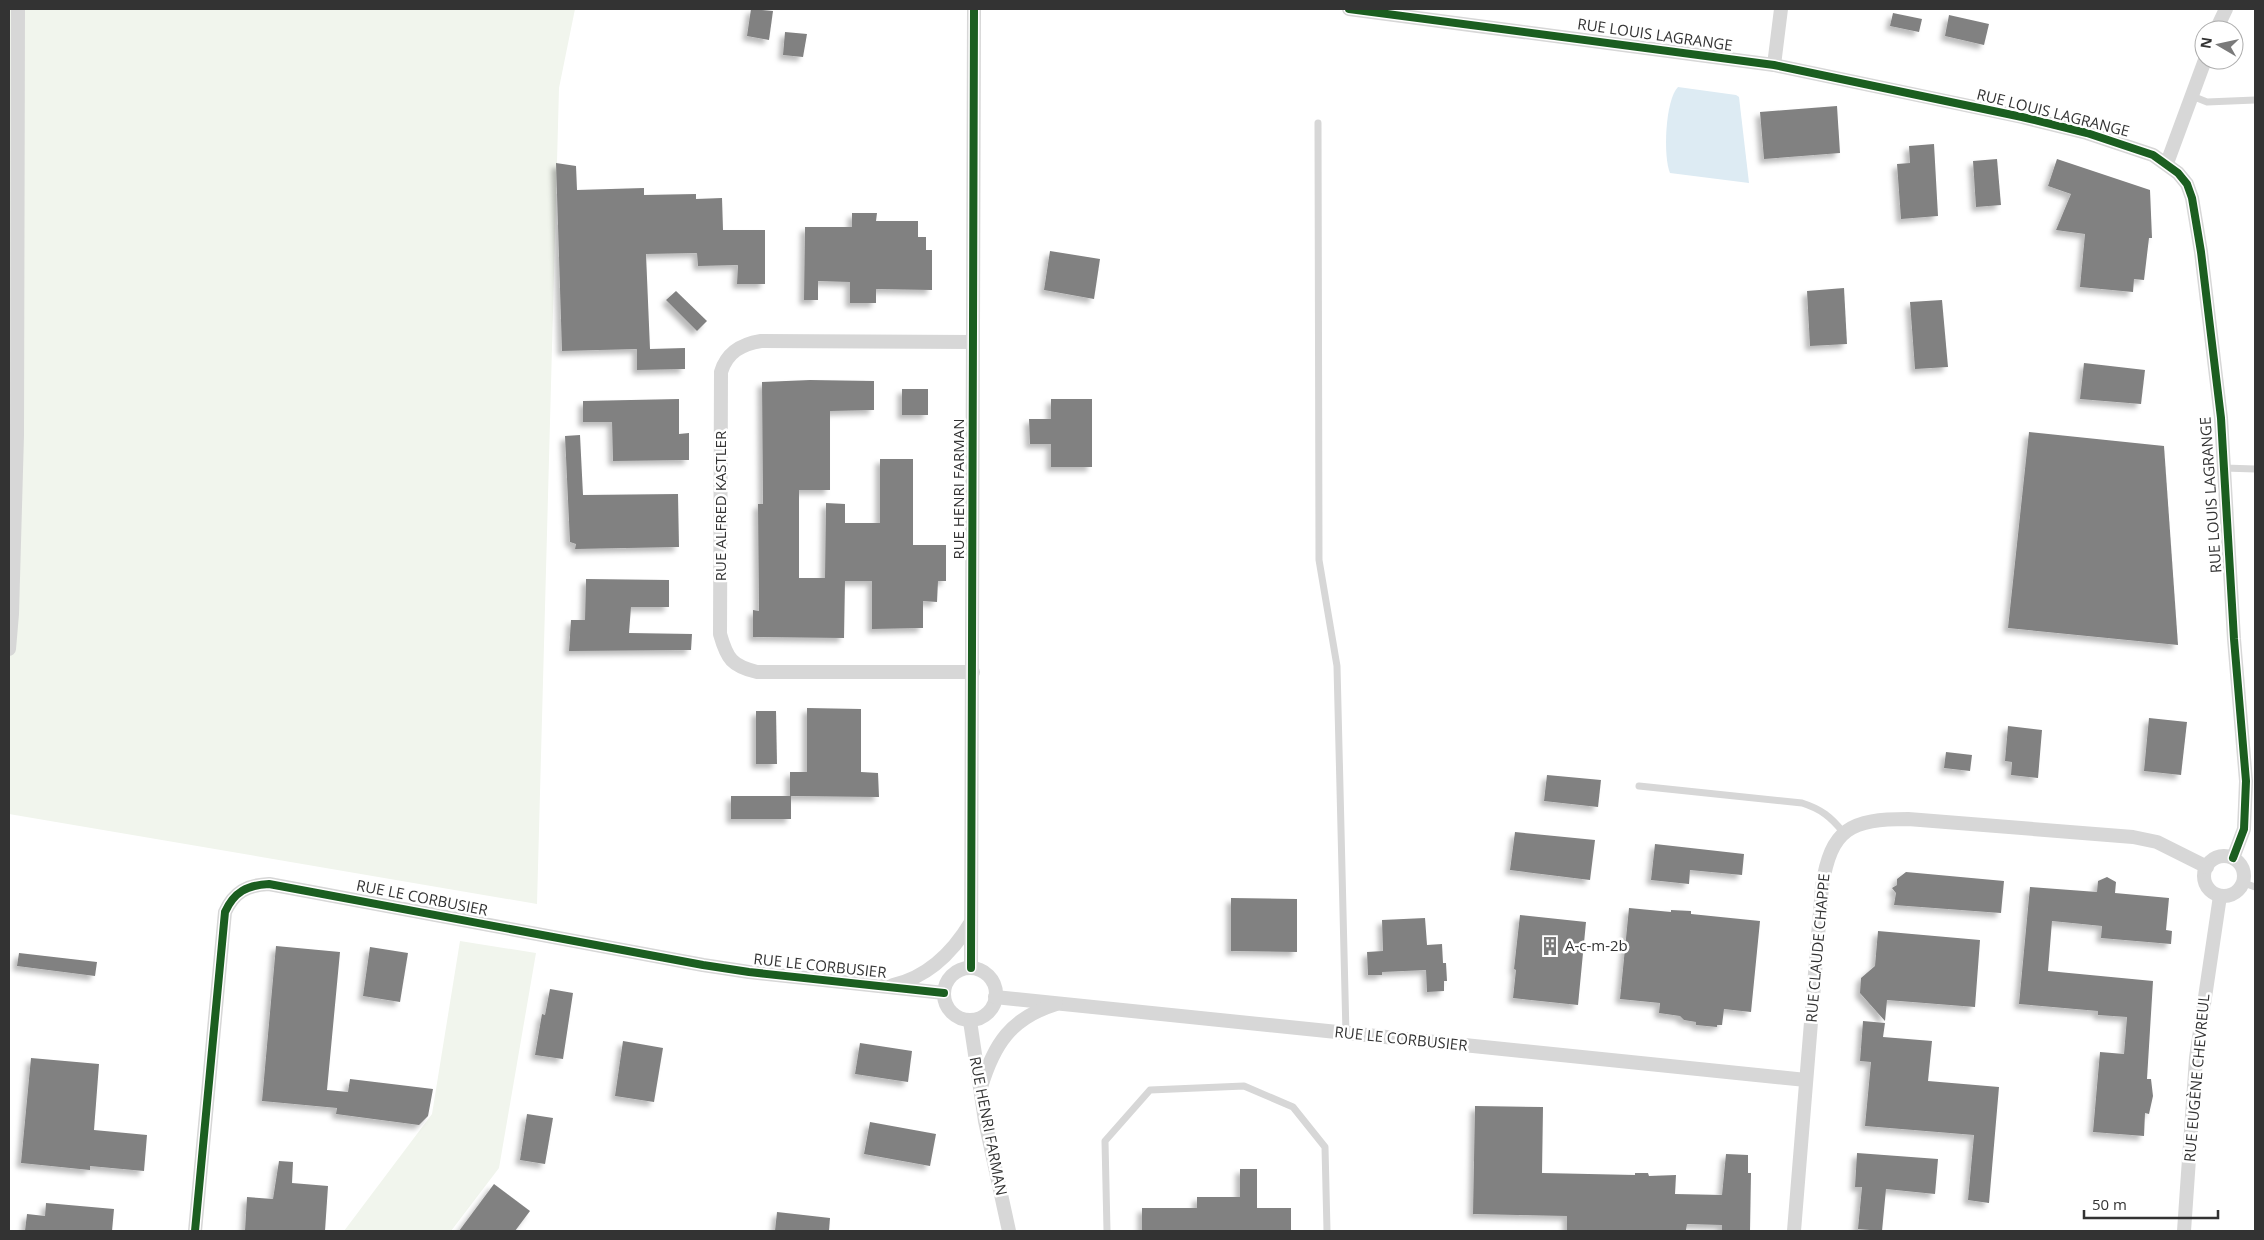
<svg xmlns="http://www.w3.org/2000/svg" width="2264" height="1240" font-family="'Open Sans',sans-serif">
  <defs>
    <filter id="shadow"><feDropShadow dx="-4.5" dy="4.5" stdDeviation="2.5" flood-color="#0004"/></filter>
  </defs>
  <rect width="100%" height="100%" fill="#fff"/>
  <!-- green -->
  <g fill="#f1f5ed">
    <polygon points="9,9 575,9 559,88 537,904 9,814"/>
    <polygon points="460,941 536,953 499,1168 451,1231 344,1231 432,1114"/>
  </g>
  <!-- water -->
  <path fill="#ddebf3" d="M1678 87 1736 95 1739 97 1749 183 1670 173C1663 157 1665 100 1678 87Z"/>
  <!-- building -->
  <g fill="#818181" filter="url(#shadow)">
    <polygon points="751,9 773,11 769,40 747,36"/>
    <polygon points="1893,13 1922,19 1919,32 1890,26"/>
    <polygon points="1949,15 1989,24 1984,45 1945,36"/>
    <polygon points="785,32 807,34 803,57 783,55"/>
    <polygon points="1837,106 1840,153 1764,159 1760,112"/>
    <polygon points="1934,144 1938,216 1901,219 1897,164 1910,163 1909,146"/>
    <polygon points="1997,159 2001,205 1976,207 1973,161"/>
    <polygon points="2057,159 2150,190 2152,238 2149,238 2144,280 2134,279 2133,292 2080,287 2085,234 2056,230 2071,194 2048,186"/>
    <polygon points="556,163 576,166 577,190 644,188 644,195 696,194 696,199 722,198 723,230 765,230 765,284 737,284 738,265 698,266 697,253 646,254 650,349 685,348 685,369 637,370 637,349 562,351"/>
    <polygon points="852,213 877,213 876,221 918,221 918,237 926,237 926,250 932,250 932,290 876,289 876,303 850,303 850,282 818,281 818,300 804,300 805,227 852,227"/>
    <polygon points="1050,251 1100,259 1094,299 1044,290"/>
    <polygon points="1844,288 1847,344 1810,346 1807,291"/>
    <polygon points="676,291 707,321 697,331 666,300"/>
    <polygon points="1942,300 1948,367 1915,369 1910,302"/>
    <polygon points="2084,363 2145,370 2141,404 2080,399"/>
    <polygon points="810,380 874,381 874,410 830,411 830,490 799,490 799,578 825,578 826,503 845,504 845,523 880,523 880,459 913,459 913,545 946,545 946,581 938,581 937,602 923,601 923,628 872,629 872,581 845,581 844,638 753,637 753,610 759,611 758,504 763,504 762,382"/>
    <rect x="902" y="389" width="26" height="26"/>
    <polygon points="679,399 679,434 689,433 689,460 613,461 612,422 583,422 583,401"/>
    <polygon points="1051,399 1092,399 1092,467 1051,467 1051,444 1030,444 1029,419 1051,419"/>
    <polygon points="2029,432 2164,446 2178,645 2008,628"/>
    <polygon points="580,435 583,495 678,494 679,547 575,549 576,544 570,542 565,436"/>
    <polygon points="586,579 669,580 669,607 631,607 629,633 692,634 691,650 569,651 571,620 585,620"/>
    <polygon points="807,708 861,709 861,772 878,773 879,797 790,796 790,772 807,772"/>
    <polygon points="756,711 776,711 777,764 756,764"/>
    <polygon points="2149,718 2187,722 2181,775 2144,771"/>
    <polygon points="2008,726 2042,730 2038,778 2011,775 2012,762 2005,761"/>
    <polygon points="1946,752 1972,755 1970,771 1944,768"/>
    <polygon points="1547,775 1601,780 1598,807 1544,801"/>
    <rect x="731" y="796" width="60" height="23"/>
    <polygon points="1515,832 1595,840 1590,880 1510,870"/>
    <polygon points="1655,844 1744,854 1742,875 1690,870 1689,884 1651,880"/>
    <polygon points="1906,872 2004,881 2001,913 1894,905 1896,893 1892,888 1897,885 1897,879"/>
    <polygon points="2107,877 2116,882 2115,893 2169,898 2166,930 2172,931 2171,944 2101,938 2102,926 2052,921 2048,971 2153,981 2147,1079 2151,1079 2153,1096 2149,1114 2145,1113 2144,1136 2093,1132 2100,1052 2124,1054 2127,1017 2098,1015 2098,1011 2019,1004 2030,887 2097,892 2098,881"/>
    <polygon points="1231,898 1297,899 1297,952 1231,951"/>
    <polygon points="1629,908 1671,912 1671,910 1691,911 1691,914 1760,921 1751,1012 1724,1009 1722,1025 1717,1025 1717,1027 1696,1025 1696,1022 1684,1020 1680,1016 1659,1013 1660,1003 1620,999"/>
    <polygon points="1520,915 1586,922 1578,1005 1513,998 1516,970 1514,969"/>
    <polygon points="1425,918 1427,945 1442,944 1443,963 1446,963 1447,981 1444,981 1444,991 1427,992 1426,970 1382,972 1382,975 1368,975 1367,952 1383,951 1382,920"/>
    <polygon points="1878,931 1980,940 1975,1007 1887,1000 1885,1021 1860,993 1861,978 1875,966"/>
    <polygon points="276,946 340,952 327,1090 348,1092 350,1079 433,1089 428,1116 419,1125 336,1114 337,1108 262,1101"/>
    <polygon points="370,947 408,953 400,1002 363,996"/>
    <polygon points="19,953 97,962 95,976 17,966"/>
    <polygon points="550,989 573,993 563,1059 535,1055 542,1014 545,1015"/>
    <polygon points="1863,1021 1885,1023 1883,1037 1932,1041 1928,1081 1999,1087 1989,1203 1968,1200 1974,1135 1865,1126 1871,1062 1860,1061"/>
    <polygon points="623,1041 663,1048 654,1102 615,1096"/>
    <polygon points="860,1043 912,1051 908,1082 855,1074"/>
    <polygon points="31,1058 99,1064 94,1130 147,1135 144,1171 90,1166 90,1170 21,1163"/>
    <polygon points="1475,1106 1543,1107 1542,1173 1635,1175 1635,1173 1648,1173 1649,1176 1676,1175 1675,1194 1722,1195 1726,1154 1748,1155 1748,1173 1751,1173 1750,1231 1722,1231 1722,1225 1687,1224 1686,1230 1674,1231 1567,1231 1567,1216 1473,1214"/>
    <polygon points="527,1114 553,1118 545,1164 520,1160"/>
    <polygon points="870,1122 936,1134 930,1166 864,1154"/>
    <polygon points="1857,1153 1938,1159 1935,1194 1886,1189 1882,1231 1858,1229 1862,1187 1855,1187"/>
    <polygon points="279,1161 293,1162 292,1183 328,1186 325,1231 245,1231 247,1197 273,1199"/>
    <polygon points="1240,1169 1257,1169 1257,1208 1291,1208 1291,1231 1142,1231 1142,1208 1197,1208 1197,1197 1240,1197"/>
    <polygon points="494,1184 530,1211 515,1231 459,1231"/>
    <polygon points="46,1203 114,1209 112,1231 25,1231 27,1214 45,1216"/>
    <polygon points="777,1212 830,1218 829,1231 775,1231"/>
  </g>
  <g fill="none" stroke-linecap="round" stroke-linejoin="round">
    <!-- lane -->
    <g stroke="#d7d7d7" stroke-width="7">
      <polyline points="2192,96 2207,102 2255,100"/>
      <polyline points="1318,123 1319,560 1337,666 1346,1034"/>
      <polyline points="2224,468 2255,469"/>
      <path d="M1639 786 1802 803C1821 809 1831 817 1843 832"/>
      <polyline points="2244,883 2255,887"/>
      <polyline points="1107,1231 1105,1141 1150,1090 1244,1086 1293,1107 1325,1147 1327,1231"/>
    </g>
    <!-- street -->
    <g stroke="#d7d7d7" stroke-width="14">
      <polyline points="1349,9 1774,65 2022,117 2087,133 2153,155 2178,173 2187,184 2192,198 2201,252 2221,418 2234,639 2246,781 2244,829 2233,858"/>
      <polyline points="2216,30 2226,9"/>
      <polyline points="1774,65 1781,9"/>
      <polyline points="2167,163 2205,60"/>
      <polyline points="9,649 12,614 17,435 18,9"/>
      <path d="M973 672H757C732 666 727 659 720 634L721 372C727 352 742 344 761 341L973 342"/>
      <circle cx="2224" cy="876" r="20"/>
      <circle cx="970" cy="994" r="26"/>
      <polyline points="971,968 974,9"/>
      <path d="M893 985C928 977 953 952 971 922"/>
      <polyline points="995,997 1806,1080"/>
      <polyline points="970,1021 985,1121 1009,1231"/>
      <path d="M981 1087C994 1044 1011 1018 1056 1004"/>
      <path d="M195 1231 225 912C234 892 247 885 269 884L703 965 749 972 944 993"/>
      <path d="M1794 1231 1822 887C1831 828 1851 819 1908 819L2133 837 2157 842 2207 867"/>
      <polyline points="2184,1231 2196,1058 2220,896"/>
    </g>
    <!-- cycleway casing -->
    <g stroke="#fff" stroke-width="11">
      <g id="cycleway">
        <polyline points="1349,9 1774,65 2022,117 2087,133 2153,155 2178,173 2187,184 2192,198 2201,252 2221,418 2234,639 2246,781 2244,829 2233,858"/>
        <polyline points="971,968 974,9"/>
        <path d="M195 1231 225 912C234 892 247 885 269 884L703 965 749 972 944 993"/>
      </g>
    </g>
    <!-- cycleway -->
    <use href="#cycleway" stroke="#1b5e20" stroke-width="8"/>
  </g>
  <!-- icons -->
  <defs>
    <g id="building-bare" transform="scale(1.5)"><path d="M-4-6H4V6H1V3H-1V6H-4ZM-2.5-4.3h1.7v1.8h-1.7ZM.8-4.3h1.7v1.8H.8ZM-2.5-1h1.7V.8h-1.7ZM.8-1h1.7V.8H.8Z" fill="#7a7a7a" stroke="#fff" stroke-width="2.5" paint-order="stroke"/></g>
  </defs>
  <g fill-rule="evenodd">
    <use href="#building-bare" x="1550" y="946"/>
  </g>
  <g text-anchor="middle" stroke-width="5" stroke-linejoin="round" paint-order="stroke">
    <!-- street labels -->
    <g font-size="15" fill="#333" stroke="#fff">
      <text transform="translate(1655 35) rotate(8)" y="5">RUE LOUIS LAGRANGE</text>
      <text transform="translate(2053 113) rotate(14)" y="5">RUE LOUIS LAGRANGE</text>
      <text transform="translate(959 489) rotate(-90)" y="5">RUE HENRI FARMAN</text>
      <text transform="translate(2211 495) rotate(-94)" y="5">RUE LOUIS LAGRANGE</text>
      <text transform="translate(721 506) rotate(-90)" y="5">RUE ALFRED KASTLER</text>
      <text transform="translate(422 898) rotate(11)" y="5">RUE LE CORBUSIER</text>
      <text transform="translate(1818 948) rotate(-85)" y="5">RUE CLAUDE CHAPPE</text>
      <text transform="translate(820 966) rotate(6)" y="5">RUE LE CORBUSIER</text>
      <text transform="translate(1401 1039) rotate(6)" y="5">RUE LE CORBUSIER</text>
      <text transform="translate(2197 1078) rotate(-85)" y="5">RUE EUGÈNE CHEVREUL</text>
      <text transform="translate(988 1126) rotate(79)" y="5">RUE HENRI FARMAN</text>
    </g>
    <!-- poi labels -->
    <g font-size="15" fill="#333" stroke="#fff" text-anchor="start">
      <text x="1565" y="951">A-c-m-2b</text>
    </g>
  </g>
  <!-- border -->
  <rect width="2264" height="1240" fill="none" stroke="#333333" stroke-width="20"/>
  <!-- north arrow -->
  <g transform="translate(2219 45) rotate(279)"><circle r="24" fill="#ffffff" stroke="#adadad"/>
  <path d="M0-4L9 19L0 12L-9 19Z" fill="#7a7a7a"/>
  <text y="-8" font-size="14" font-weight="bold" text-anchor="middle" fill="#333333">N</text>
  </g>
  <!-- scale -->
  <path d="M2084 1210v8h134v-8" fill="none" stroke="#333333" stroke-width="2.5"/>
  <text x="2092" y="1210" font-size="15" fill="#333333" stroke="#ffffff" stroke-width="4" paint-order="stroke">50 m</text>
</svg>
